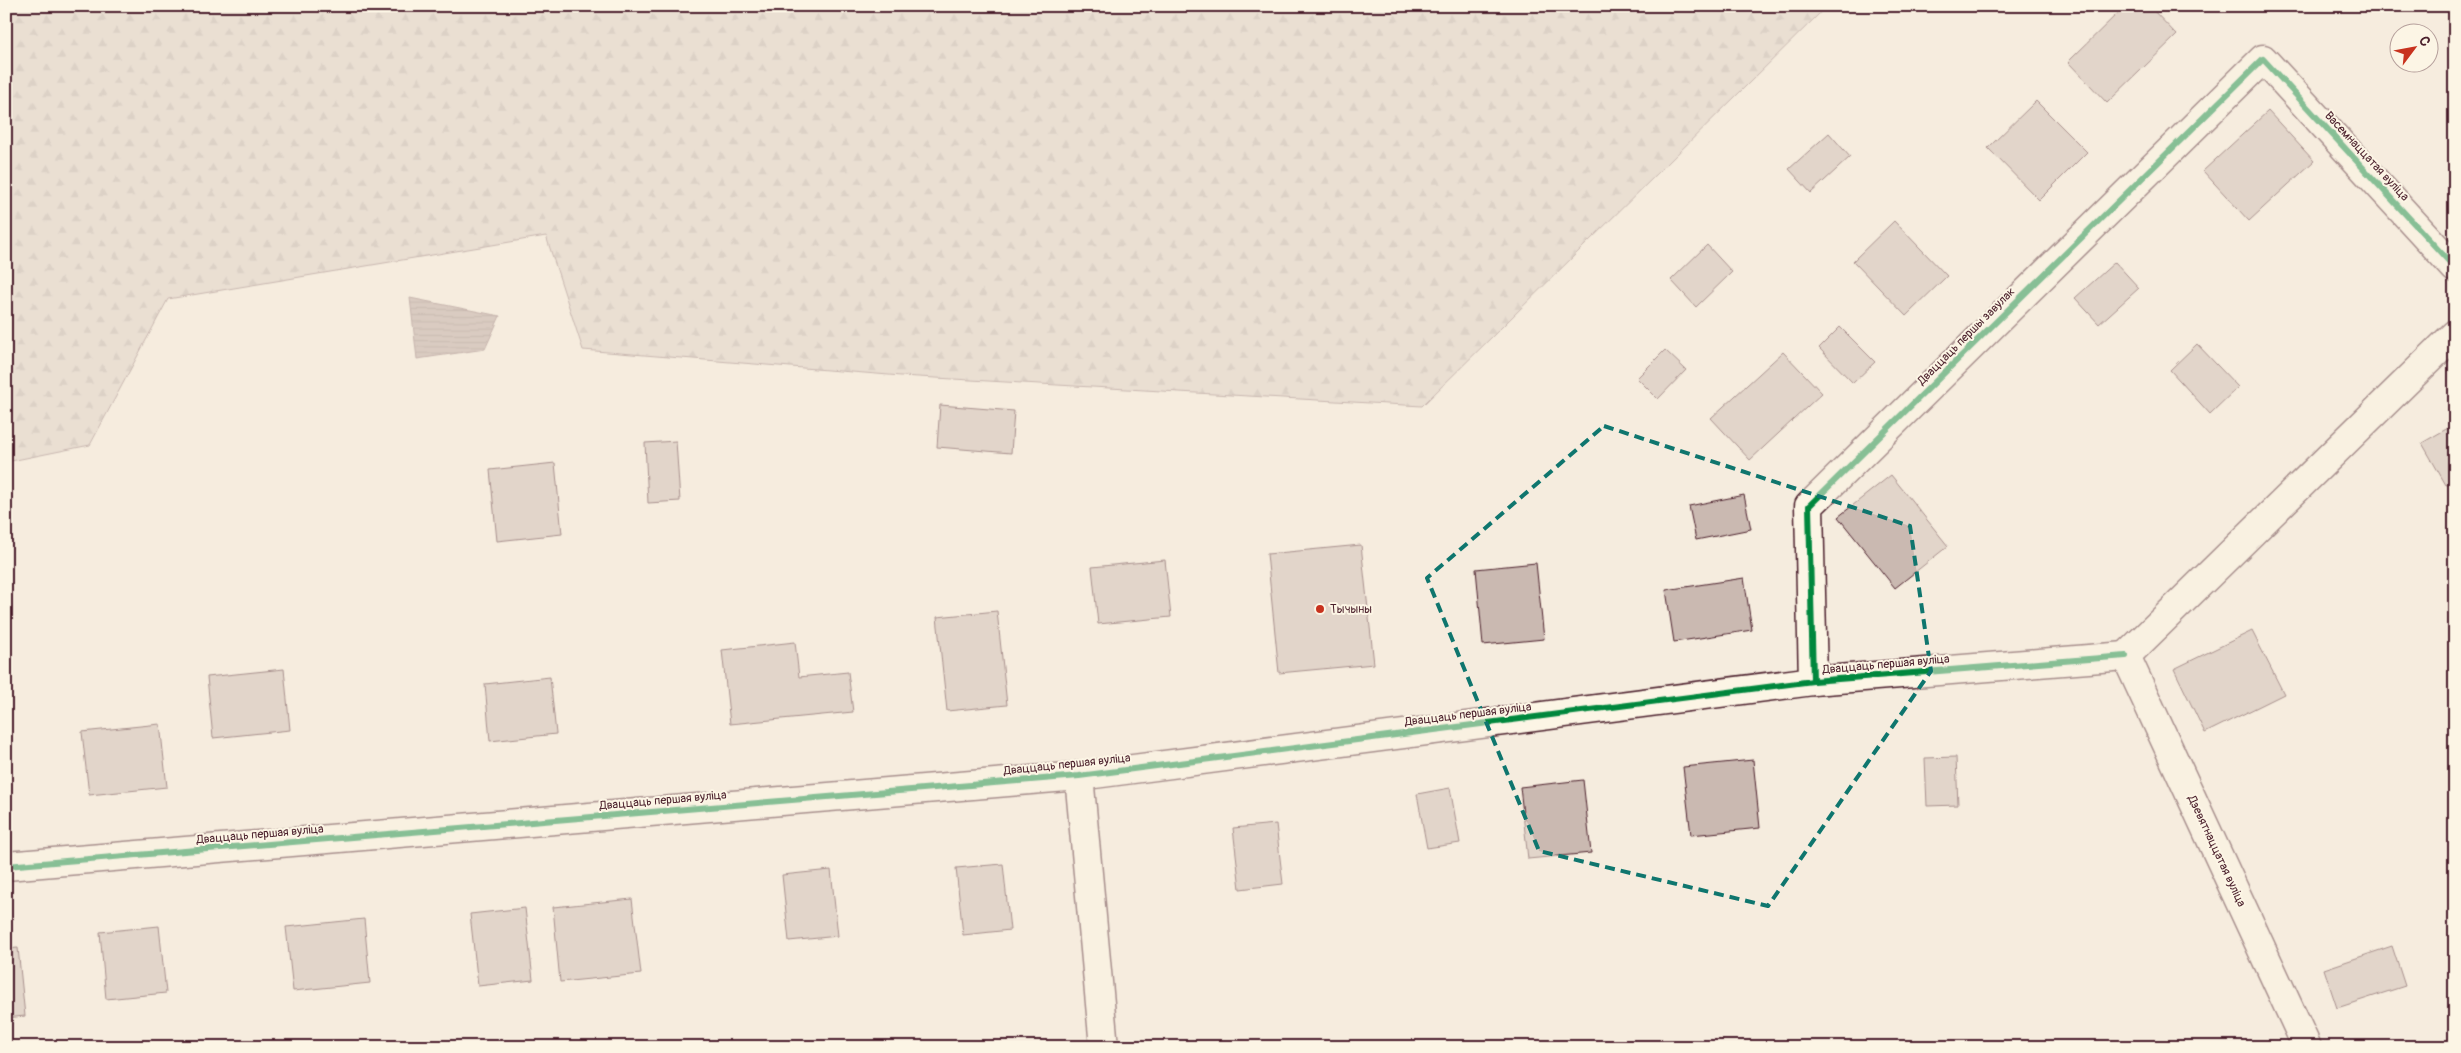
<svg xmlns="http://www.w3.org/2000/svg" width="2461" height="1053" font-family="Pangolin,sans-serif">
  <defs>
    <pattern id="forest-firs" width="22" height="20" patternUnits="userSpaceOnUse" patternTransform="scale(1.25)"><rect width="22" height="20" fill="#dbcec4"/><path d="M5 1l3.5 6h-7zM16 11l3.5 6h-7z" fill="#bdb0a9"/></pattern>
    <pattern id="water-rules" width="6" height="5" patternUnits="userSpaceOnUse" patternTransform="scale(1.25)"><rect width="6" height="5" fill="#b8a39e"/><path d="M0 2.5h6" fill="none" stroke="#988481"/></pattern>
  </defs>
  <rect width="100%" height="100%" fill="#f5ecde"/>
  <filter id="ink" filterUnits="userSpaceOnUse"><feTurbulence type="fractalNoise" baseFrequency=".02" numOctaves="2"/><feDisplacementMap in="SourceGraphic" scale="10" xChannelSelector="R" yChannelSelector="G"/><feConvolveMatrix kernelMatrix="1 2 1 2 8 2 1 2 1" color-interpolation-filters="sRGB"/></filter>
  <g filter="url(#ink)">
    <!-- forest -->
    <polygon fill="url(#forest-firs)" stroke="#927678" points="6,6 1827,6 1422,406 901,376 583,350 546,236 168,299 90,445 6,462"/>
    <!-- water -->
    <polygon fill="url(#water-rules)" stroke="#8c6e70" points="410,298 500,316 485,349 417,359"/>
    <!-- building -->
    <g fill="#cab9b1" stroke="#4a1f2b">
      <polygon points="2125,6 2149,6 2177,35 2107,103 2068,62"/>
      <polygon points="2036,101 2087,152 2039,200 1988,148"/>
      <polygon points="2268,111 2314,161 2249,221 2203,171"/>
      <polygon points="1829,133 1850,157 1811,193 1789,169"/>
      <polygon points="1894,221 1947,276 1906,316 1853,261"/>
      <polygon points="1707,245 1732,272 1696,307 1671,280"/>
      <polygon points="2115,262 2139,288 2099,324 2075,298"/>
      <polygon points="1840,327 1875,362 1853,383 1819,348"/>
      <polygon points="2197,344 2238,387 2210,414 2170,370"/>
      <polygon points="1665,350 1686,370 1658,399 1637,378"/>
      <polygon points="1783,352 1822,393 1750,460 1711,418"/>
      <polygon points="940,405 1014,411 1011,453 937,447"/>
      <polygon points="2455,424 2455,480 2446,485 2422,443"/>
      <polygon points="676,441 680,501 648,503 645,443"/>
      <polygon points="555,463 562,534 497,541 490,470"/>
      <polygon points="1891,475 1948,546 1895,588 1838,517"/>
      <polygon points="1744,495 1751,529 1696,540 1689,506"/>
      <polygon points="1361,545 1374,664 1279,673 1267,554"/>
      <polygon points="1165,560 1171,617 1098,624 1092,567"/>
      <polygon points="1536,563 1544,639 1483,645 1476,569"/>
      <polygon points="1744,578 1752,630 1674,642 1666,590"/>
      <polygon points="997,611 1007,705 947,711 937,617"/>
      <polygon points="2252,631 2284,694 2205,733 2174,669"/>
      <polygon points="795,642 799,677 848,672 853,712 730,724 722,650"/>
      <polygon points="284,669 290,730 213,738 207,677"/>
      <polygon points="550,677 556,734 490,741 485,684"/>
      <polygon points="160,724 167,787 89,795 82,732"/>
      <polygon points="1956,757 1958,805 1927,806 1925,758"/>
      <polygon points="1753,760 1760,828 1691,835 1683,767"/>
      <polygon points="1583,780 1591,853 1528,859 1520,787"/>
      <polygon points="1450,788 1460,843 1427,848 1417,794"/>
      <polygon points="1276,824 1283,884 1240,889 1233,828"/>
      <polygon points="1003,864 1010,930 963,935 956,868"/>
      <polygon points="831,870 838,936 789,941 782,875"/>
      <polygon points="632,899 641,974 560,982 553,907"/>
      <polygon points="525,908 533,980 478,986 470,914"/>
      <polygon points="364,919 370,983 293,991 286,927"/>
      <polygon points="159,926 166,993 106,999 100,932"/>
      <polygon points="2392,946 2405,986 2337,1008 2324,969"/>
      <polygon points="18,948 25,1016 6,1018 6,949"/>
    </g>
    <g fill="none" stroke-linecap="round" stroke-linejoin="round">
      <!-- minor casing -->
      <g stroke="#4a1f2b" stroke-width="31">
        <g id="minor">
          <polyline points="2126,656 2455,334"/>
          <polyline points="2126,656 2307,1047"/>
          <polyline points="1813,681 1809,506 2263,59 2455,268"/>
          <polyline points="1079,776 1104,1047"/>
          <polyline points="6,866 1079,776 1813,681 2126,656"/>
        </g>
      </g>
      <!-- minor -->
      <use href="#minor" stroke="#fcf5e5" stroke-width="28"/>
      <!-- cycleway casing -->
      <g stroke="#fcf5e5" stroke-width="9">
        <g id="cycleway">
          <polyline points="1813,681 1809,506 2263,59 2455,268"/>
          <polyline points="6,866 1079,776 1813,681 2126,656"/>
        </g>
      </g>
      <!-- cycleway -->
      <use href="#cycleway" stroke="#00873e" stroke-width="6"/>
    </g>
  </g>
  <!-- marked area -->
  <path d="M0 0H2461V1053H0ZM1604 426 1910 526 1931 671 1768 906 1539 851 1427 578Z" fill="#f5ecde" fill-opacity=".55" fill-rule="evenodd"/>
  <path fill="none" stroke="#0f766e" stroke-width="4" stroke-dasharray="10 6" stroke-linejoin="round" d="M1604 426 1910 526 1931 671 1768 906 1539 851 1427 578Z"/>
  <!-- markers -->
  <circle fill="#c8321e" stroke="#fcf5e5" stroke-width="2" cx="1320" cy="609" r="5"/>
  <g text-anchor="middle" stroke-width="4" stroke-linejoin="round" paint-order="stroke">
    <!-- street labels -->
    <g font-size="12" fill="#4a1f2b" stroke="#fcf5e5">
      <text transform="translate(2367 156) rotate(47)" y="4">Васемнаццатая вуліца</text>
      <text transform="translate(1966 336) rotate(-45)" y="4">Дваццаць першы завулак</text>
      <text transform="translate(1886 664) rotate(-5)" y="4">Дваццаць першая вуліца</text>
      <text transform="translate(1468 714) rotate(-7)" y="4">Дваццаць першая вуліца</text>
      <text transform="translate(1067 764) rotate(-6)" y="4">Дваццаць першая вуліца</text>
      <text transform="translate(663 800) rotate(-5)" y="4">Дваццаць першая вуліца</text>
      <text transform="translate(260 834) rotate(-5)" y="4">Дваццаць першая вуліца</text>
      <text transform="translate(2217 851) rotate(65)" y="4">Дзевятнаццатая вуліца</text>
    </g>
    <!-- poi labels -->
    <g font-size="12" fill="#4a1f2b" stroke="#fcf5e5" text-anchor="start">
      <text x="1330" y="613">Тычыны</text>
    </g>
  </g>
  <!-- margin -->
  <rect width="2461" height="1053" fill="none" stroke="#fcf5e5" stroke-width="25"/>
  <rect x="12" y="12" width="2436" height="1028" fill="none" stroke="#4a1f2b" stroke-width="2" filter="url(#ink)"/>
  <!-- north arrow -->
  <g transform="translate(2414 48) rotate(58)"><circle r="24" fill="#fcf5e5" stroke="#b59f9b"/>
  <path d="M0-4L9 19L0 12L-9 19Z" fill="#c8321e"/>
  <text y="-8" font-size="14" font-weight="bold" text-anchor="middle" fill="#4a1f2b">С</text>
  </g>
</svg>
